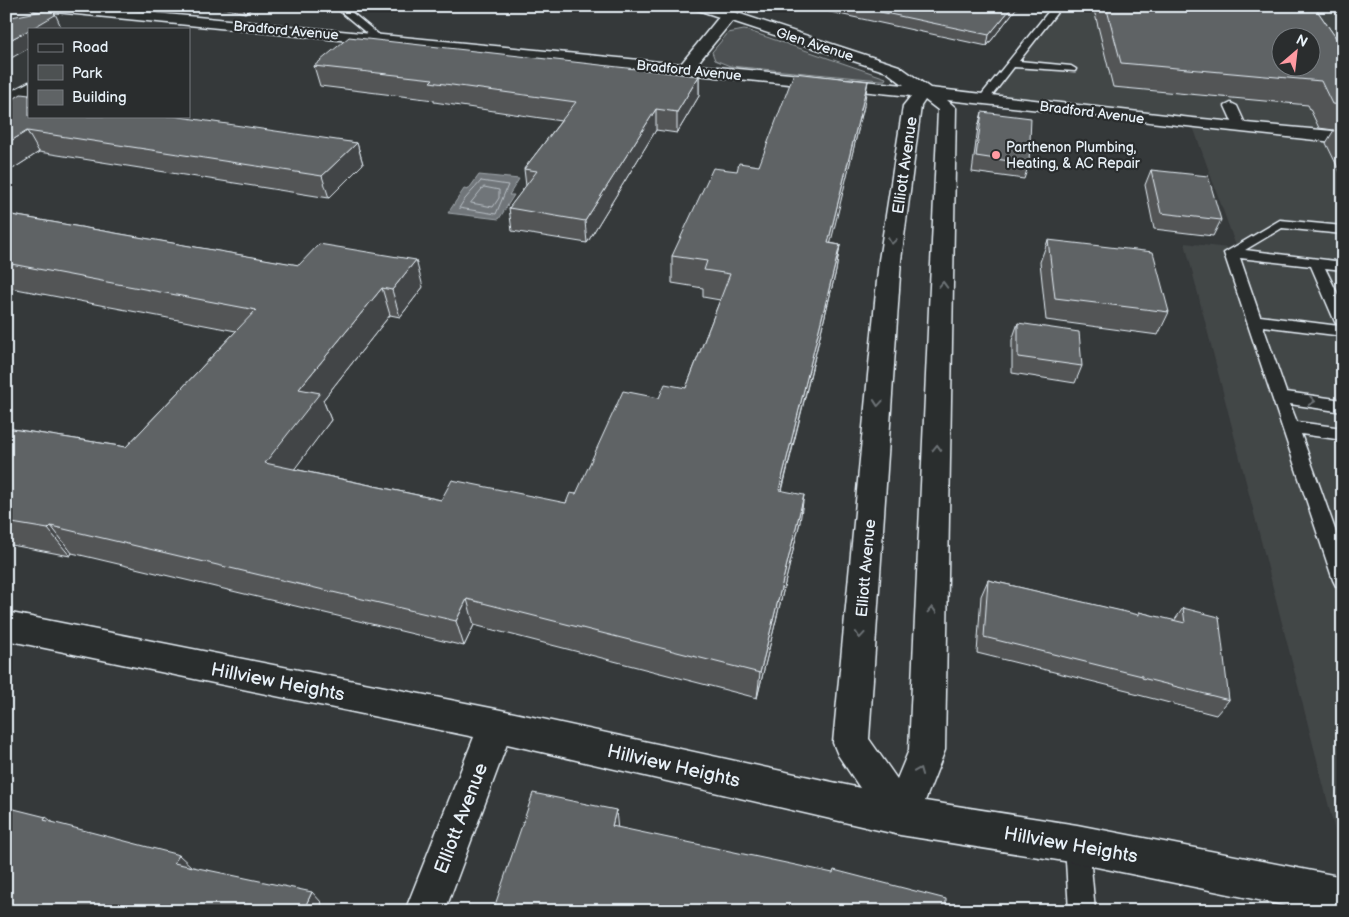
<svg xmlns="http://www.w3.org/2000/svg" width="1349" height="917" font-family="'Balsamiq Sans',sans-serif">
  <rect width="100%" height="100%" fill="#35393a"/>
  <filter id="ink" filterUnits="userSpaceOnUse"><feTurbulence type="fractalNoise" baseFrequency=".02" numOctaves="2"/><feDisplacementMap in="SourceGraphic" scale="10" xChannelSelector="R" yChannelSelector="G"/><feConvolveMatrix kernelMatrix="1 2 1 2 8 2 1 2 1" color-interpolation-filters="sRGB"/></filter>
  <g filter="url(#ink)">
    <!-- built -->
    <path fill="#424647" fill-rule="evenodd" d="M1058 6H1343V862L1185 243 1237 249 1192 124 983 100ZM1282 38H1312V68H1282Z"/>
    <!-- green -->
    <polygon fill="#4d5152" stroke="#9aa1a5" points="744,30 749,31 886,78 885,80 880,80 730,66 715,60 712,52 728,33"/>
    <!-- water -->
    <polygon fill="#707579" stroke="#a0a7ac" points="479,175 519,179 509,195 514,195 499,219 448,213 464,189 468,190"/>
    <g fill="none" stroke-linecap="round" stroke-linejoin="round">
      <!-- shore -->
      <g stroke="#b8bfc5" stroke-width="1">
        <path d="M481 181 508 185 496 214 459 208C465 197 473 191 481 181Z"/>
        <polygon points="484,187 499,190 499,198 493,207 471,203"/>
      </g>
      <!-- service casing -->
      <g stroke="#e8f1f8" stroke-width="3">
        <g id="service">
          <polygon points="334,6 344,6 384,39 379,42 376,41"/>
          <polygon points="1053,6 1062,6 1019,61 1071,66 1076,69 1075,71 1014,67 987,102 979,102 978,100 979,98"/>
          <polygon points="1231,103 1237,106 1247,128 1245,130 1241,131 1235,128 1225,106"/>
          <path d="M1280 220 1343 226V234L1282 228 1245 250 1343 262V270L1325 268 1343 305V336L1263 326 1286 392 1343 400V412L1290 404 1297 422 1343 428V440L1301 434 1343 552V588L1336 586 1333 580 1224 253ZM1240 258 1311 266 1335 322 1339 326 1260 316Z"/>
          <polygon points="1077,832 1086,835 1089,844 1095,911 1069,911 1065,844 1068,835"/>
        </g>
      </g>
      <!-- minor casing -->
      <g stroke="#e8f1f8" stroke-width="3">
        <g id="minor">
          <path d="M28 6H83L681 64 719 17 695 9 693 6H716L899 66 930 88 1192 118 1343 132V143L947 100 956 108 945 750 925 801 1077 825 1343 877V911H1312L1077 863 900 835 507 744 445 911H405L474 737 6 640V612L496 709 860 788 838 755 833 743 879 260 903 106 911 96 35 10ZM732 21 887 72 904 85 696 65ZM925 100 938 110 909 750 897 779 869 739 901 260 921 106Z"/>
          <polygon points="29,82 29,95 12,106 6,107 6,94"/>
        </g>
      </g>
      <!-- service -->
      <use href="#service" fill="#2a2d2e" fill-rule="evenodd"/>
      <!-- minor -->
      <use href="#minor" fill="#2a2d2e" fill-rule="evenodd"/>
    </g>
    <!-- wall -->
    <g fill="#525557" stroke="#e8f1f8">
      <polygon points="215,6 256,6 245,13"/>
      <polygon points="802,6 1018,6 987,46"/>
      <polygon points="1093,6 1314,6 1343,48 1343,178 1326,143 1334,130 1319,128 1308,105 1113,87"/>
      <polygon points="314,66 699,76 699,96 677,133 656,130 587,243 512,231 509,208 526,186 524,169 561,121 434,102 434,100 320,86"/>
      <polygon points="6,104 357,143 363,164 329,198 39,152 8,172 6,172"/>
      <polygon points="864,106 830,243 840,245 836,271 782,491 800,522 757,698 474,625 464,646 72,553 70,556 6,544 6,428 126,447 236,331 6,287 6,214 423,287 400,317 390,315 323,400 331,420 294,469 441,500 566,503 576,494 659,398 686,388 720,300 703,297 703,288 672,283 672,256 737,171 759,166"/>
      <polygon points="982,112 1029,164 1024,179 972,172 978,127"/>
      <polygon points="1151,170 1221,220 1213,236 1154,229 1145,185"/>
      <polygon points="1048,240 1169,312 1158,335 1046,320 1040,262"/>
      <polygon points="1018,323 1082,366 1075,383 1012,373 1012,340"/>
      <polygon points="988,580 1137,615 1139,612 1174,621 1183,608 1229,700 1216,715 1131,693 1131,691 977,653 981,596"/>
    </g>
    <!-- shaded-wall -->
    <g fill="#424547" stroke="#e8f1f8">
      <polygon points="243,6 256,6 245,13"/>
      <polygon points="1013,6 1018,6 987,46 989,35"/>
      <polygon points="53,9 62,29 31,29"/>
      <polygon points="29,30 29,48 6,61 6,42"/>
      <polygon points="699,76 699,96 677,133 677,112"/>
      <polygon points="868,81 864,106 824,270 828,243"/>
      <polygon points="656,109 656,130 587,243 585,221"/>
      <polygon points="27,131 39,152 8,172 6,169 6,144"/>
      <polygon points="357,143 363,164 329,198 322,176"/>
      <polygon points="840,245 836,271 775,517 779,490"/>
      <polygon points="416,260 423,287 400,317 392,290"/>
      <polygon points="382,288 390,315 323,400 331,420 279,490 265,463 299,389"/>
      <polygon points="804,495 800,522 757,698 760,673"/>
      <polygon points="51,526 72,553 70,556 48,529"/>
      <polygon points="467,599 474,625 464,646 456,621"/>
      <polygon points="616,810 618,831 612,826"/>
      <polygon points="46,817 63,830 44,820"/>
      <polygon points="179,855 192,867 188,875 174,863"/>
      <polygon points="312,892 322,903 319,911 303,911"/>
    </g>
    <!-- building -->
    <g fill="#5f6365" stroke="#e8f1f8" fill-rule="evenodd">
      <polygon points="852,6 1013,6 989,35"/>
      <path d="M1106 6H1314L1343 48V105L1332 104 1321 81 1121 63ZM1282 38H1312V68H1282Z"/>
      <polygon points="53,9 55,15 31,29 29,29 29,30 6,42 6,18"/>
      <polygon points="349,37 699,76 677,112 656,109 585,221 509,208 537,171 524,169 576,102 430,82 433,79 314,66"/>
      <polygon points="794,73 868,81 828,243 840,245 779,490 804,495 760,673 467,599 456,621 51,526 48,529 6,522 6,428 126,447 256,310 6,263 6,214 299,265 319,244 416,260 392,290 382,288 299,389 320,393 265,463 441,500 452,480 566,503 570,493 576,494 623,391 659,398 665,384 686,388 730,274 704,270 707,261 672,256 713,168 737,171 739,163 759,166"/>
      <polygon points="21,94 29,95 29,116 173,116 357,143 322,176 27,131 6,144 6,104"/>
      <polygon points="982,112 1031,118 1029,164 976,156"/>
      <polygon points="1151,170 1208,176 1221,220 1161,213"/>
      <polygon points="1048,240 1153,252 1169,312 1055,298"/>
      <polygon points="1018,323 1079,332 1082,366 1018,357"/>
      <polygon points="988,580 1139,615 1139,612 1185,623 1183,608 1219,617 1229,700 1142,678 1142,676 984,637"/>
      <polygon points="533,793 616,810 612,826 833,873 834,870 946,899 946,911 493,911"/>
      <polygon points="6,807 46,817 44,820 179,855 174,863 312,892 303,911 6,911"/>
    </g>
    <!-- one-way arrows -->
    <defs><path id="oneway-chevron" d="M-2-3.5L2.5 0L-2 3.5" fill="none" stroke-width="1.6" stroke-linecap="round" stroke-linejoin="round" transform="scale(1.25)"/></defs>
    <g stroke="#6c7275">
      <use href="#oneway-chevron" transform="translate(892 241) rotate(98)"/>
      <use href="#oneway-chevron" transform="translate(943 285) rotate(-88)"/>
      <use href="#oneway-chevron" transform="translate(1312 401) rotate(8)"/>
      <use href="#oneway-chevron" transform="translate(878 403) rotate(95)"/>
      <use href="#oneway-chevron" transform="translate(937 448) rotate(-88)"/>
      <use href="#oneway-chevron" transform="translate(932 610) rotate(-88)"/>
      <use href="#oneway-chevron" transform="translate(860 635) rotate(95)"/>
      <use href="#oneway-chevron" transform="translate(919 771) rotate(-68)"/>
    </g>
  </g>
  <!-- markers -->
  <circle fill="#ff9aa2" stroke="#2a2d2e" stroke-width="2" cx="996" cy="155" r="5"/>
  <g text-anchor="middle" stroke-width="4.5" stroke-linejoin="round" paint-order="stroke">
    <!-- far-street labels -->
    <g font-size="14" fill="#e8f1f8" stroke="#2a2d2e">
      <text transform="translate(286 30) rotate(5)" y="5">Bradford Avenue</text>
      <text transform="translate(815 44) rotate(18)" y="5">Glen Avenue</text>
      <text transform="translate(689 70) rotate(6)" y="5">Bradford Avenue</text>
      <text transform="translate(1092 112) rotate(7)" y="5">Bradford Avenue</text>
    </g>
    <!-- far-poi labels -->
    <g font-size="14" fill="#e8f1f8" stroke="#2a2d2e" text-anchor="start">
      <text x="1006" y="152">Parthenon Plumbing,<tspan x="1006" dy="16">Heating, &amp; AC Repair</tspan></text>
    </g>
    <!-- street labels -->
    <g font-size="16" fill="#e8f1f8" stroke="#2a2d2e">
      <text transform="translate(904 165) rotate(-82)" y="6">Elliott Avenue</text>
      <text transform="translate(865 568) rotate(-85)" y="6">Elliott Avenue</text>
    </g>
    <!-- near-street labels -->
    <g font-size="19" fill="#e8f1f8" stroke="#2a2d2e">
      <text transform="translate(278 681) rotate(11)" y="7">Hillview Heights</text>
      <text transform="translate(674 765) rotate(13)" y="7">Hillview Heights</text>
      <text transform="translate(460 818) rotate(-69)" y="7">Elliott Avenue</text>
      <text transform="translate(1071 844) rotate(10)" y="7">Hillview Heights</text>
    </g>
  </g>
  <!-- margin -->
  <rect width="1349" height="917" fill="none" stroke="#2a2d2e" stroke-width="25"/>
  <rect x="12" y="12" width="1324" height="892" fill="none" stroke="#e8f1f8" stroke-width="2" filter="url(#ink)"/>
  <!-- legend -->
  <rect x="28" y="28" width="162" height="90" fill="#2a2d2e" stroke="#767b7f"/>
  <rect x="38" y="44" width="25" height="8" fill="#2a2d2e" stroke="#767b7f"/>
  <text x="72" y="52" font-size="15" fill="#e8f1f8">Road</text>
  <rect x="38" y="65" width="25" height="15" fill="#4d5152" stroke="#767b7f"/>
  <text x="72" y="78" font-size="15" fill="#e8f1f8">Park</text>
  <rect x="38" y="90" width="25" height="15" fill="#5f6365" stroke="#767b7f"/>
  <text x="72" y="102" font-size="15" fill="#e8f1f8">Building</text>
  <!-- north arrow -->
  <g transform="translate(1296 52) rotate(28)"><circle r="24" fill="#2a2d2e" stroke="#767b7f"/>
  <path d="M0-4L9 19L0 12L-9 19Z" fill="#ff9aa2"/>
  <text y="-8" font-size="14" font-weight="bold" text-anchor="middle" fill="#e8f1f8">N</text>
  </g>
</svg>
